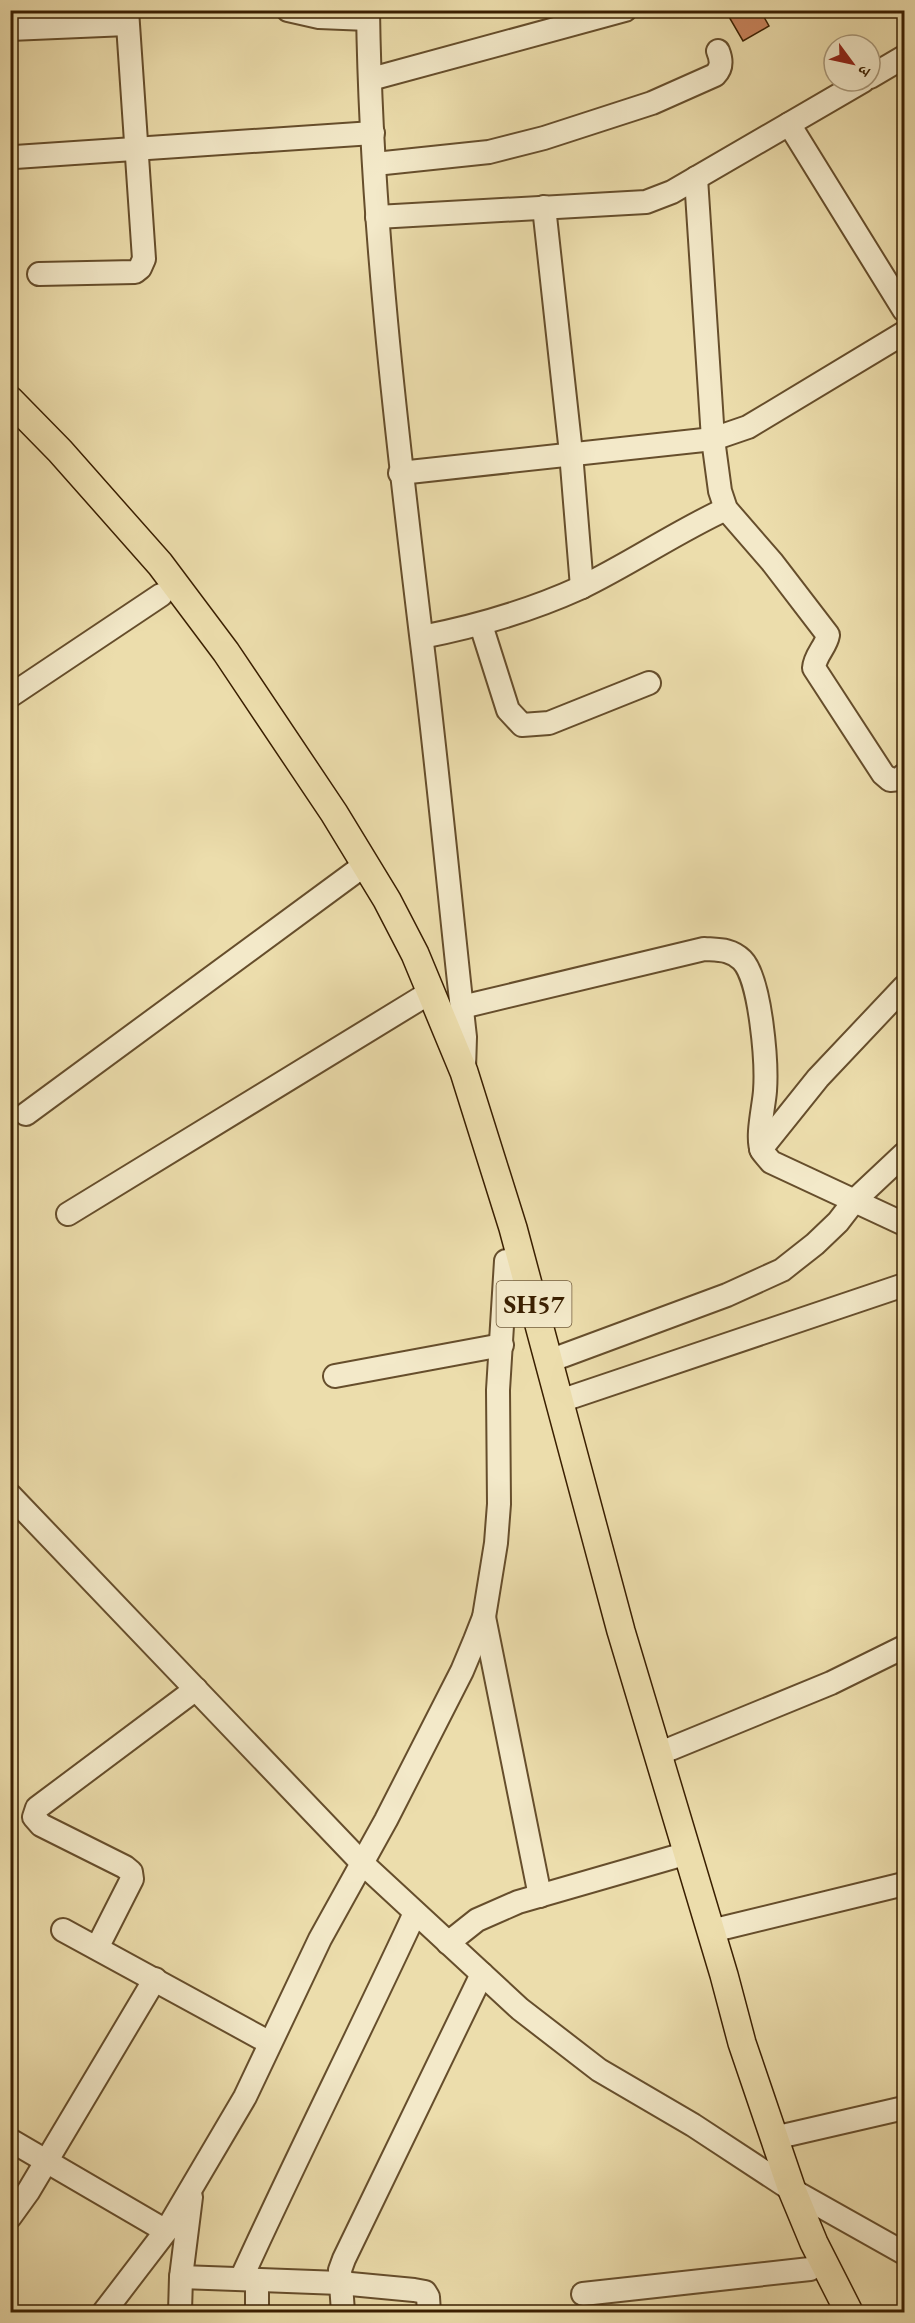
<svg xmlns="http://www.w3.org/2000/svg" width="915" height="2323" font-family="'EB Garamond','Noto Serif Devanagari',serif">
  <rect width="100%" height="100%" fill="#ecddac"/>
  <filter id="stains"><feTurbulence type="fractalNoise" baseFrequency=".00333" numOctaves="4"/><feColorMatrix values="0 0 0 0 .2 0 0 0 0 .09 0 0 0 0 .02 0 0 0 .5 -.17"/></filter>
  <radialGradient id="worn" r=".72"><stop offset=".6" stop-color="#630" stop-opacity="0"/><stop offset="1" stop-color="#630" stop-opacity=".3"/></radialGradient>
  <!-- building -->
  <polygon fill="#c9845d" stroke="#3a1f01" stroke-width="1.5" points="725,10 760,10 769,26 743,41"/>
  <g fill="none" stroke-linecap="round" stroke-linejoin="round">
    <!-- minor casing -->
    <g stroke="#664e2c" stroke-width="26">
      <g id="minor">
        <polyline points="288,10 319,17 368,19"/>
        <path d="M368 10C371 220 396 428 421 635 438 769 450 903 465 1037L464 1069"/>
        <polyline points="10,29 127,24"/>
        <polyline points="870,77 904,57"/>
        <polyline points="371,79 625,10"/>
        <polyline points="789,124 904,310"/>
        <polyline points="15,157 373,133"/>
        <path d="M375 164 489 152 544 138 652 103 715 75C722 68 722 61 718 51"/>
        <path d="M696 178 713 439 720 491 726 509 772 562 828 635C826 647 815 655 814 668L883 774 890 780 900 779 904 775"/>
        <polyline points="544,207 571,453 582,587"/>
        <polyline points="377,217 646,202 672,192 863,81"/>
        <polyline points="39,274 135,272 140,268 144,259 127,10"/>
        <polyline points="400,473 713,439 748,427 904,333"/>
        <polyline points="481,625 508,710 522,725 549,723 649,683"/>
        <path d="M422 637C478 626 527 612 580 588 630 564 676 532 726 509"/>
        <polyline points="10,696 161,595"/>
        <path d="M462 1007 704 949C719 950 731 949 742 960 761 979 767 1064 765 1091 764 1106 756 1138 762 1151 764 1154 768 1158 771 1162L904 1224"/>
        <polyline points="26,1114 355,872"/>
        <polyline points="761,1149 818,1078 904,987"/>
        <polyline points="68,1214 421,998"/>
        <polyline points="549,1361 727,1295 782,1270 815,1244 838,1222 855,1200 904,1154"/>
        <polyline points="335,1376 502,1345"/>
        <polyline points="560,1401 904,1285"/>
        <polyline points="10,1495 361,1862 520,2009 599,2070 693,2125 792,2190 904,2253"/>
        <polyline points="484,1617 540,1896"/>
        <polyline points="658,1754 831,1683 904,1647"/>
        <polyline points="63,1930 270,2043"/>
        <polyline points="711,1931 904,1884"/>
        <polyline points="448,1943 477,1920 518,1902 688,1853"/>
        <polyline points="97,1948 132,1879 131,1872 125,1867 41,1825 34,1817 37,1808 196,1689"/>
        <polyline points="774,2138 904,2108"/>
        <polyline points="10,2140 166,2231"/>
        <polyline points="10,2217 28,2192 155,1979"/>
        <polyline points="181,2277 340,2283 414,2290 425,2292 428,2297 429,2312"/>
        <path d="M241 2279C297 2156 358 2036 415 1913"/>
        <polyline points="583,2294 810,2269"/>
        <polyline points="104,2312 166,2231 245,2097 320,1939 386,1820 462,1671 475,1640 484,1617 496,1543 499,1504 498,1390 506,1261"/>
        <polyline points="180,2312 181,2277 191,2197"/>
        <polyline points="257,2312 257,2280"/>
        <polyline points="343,2312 340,2270 344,2259 482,1974"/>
      </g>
    </g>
    <!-- major casing -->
    <g stroke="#3a1f01" stroke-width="30">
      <polyline id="major" points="10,400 60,451 160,564 226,652 334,813 387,900 415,954 464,1072 513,1228 621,1631 724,1975 742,2043 792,2190 814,2243 849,2312"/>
    </g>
    <!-- minor -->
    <use href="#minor" stroke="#f3e9c9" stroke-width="22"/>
    <!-- major -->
    <use href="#major" stroke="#ecddac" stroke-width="27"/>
  </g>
  <g text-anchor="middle" stroke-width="4.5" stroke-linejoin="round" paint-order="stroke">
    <!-- shield labels -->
    <rect fill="#f3e9c9" stroke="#725c3d" stroke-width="1.5" x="496.5" y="1281" width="75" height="46" rx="4.5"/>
    <g font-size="26" font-weight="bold" fill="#3a1f01">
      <text x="534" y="1313">SH57</text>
    </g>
  </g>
  <!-- margin -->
  <rect width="915" height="2323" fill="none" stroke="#ecddac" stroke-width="36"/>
  <rect x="12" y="12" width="891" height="2299" fill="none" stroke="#3a1f01" stroke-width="3"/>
  <rect x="18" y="18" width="879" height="2287" fill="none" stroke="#3a1f01" stroke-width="1.5"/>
  <!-- north arrow -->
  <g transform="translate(852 63) rotate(123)"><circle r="28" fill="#f3e9c9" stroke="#a99879" stroke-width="1.5"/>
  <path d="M0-4.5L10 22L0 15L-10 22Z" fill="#8f2418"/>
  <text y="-9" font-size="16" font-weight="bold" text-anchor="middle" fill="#3a1f01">उ</text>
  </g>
  <rect width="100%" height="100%" filter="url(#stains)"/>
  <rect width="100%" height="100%" fill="url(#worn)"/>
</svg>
